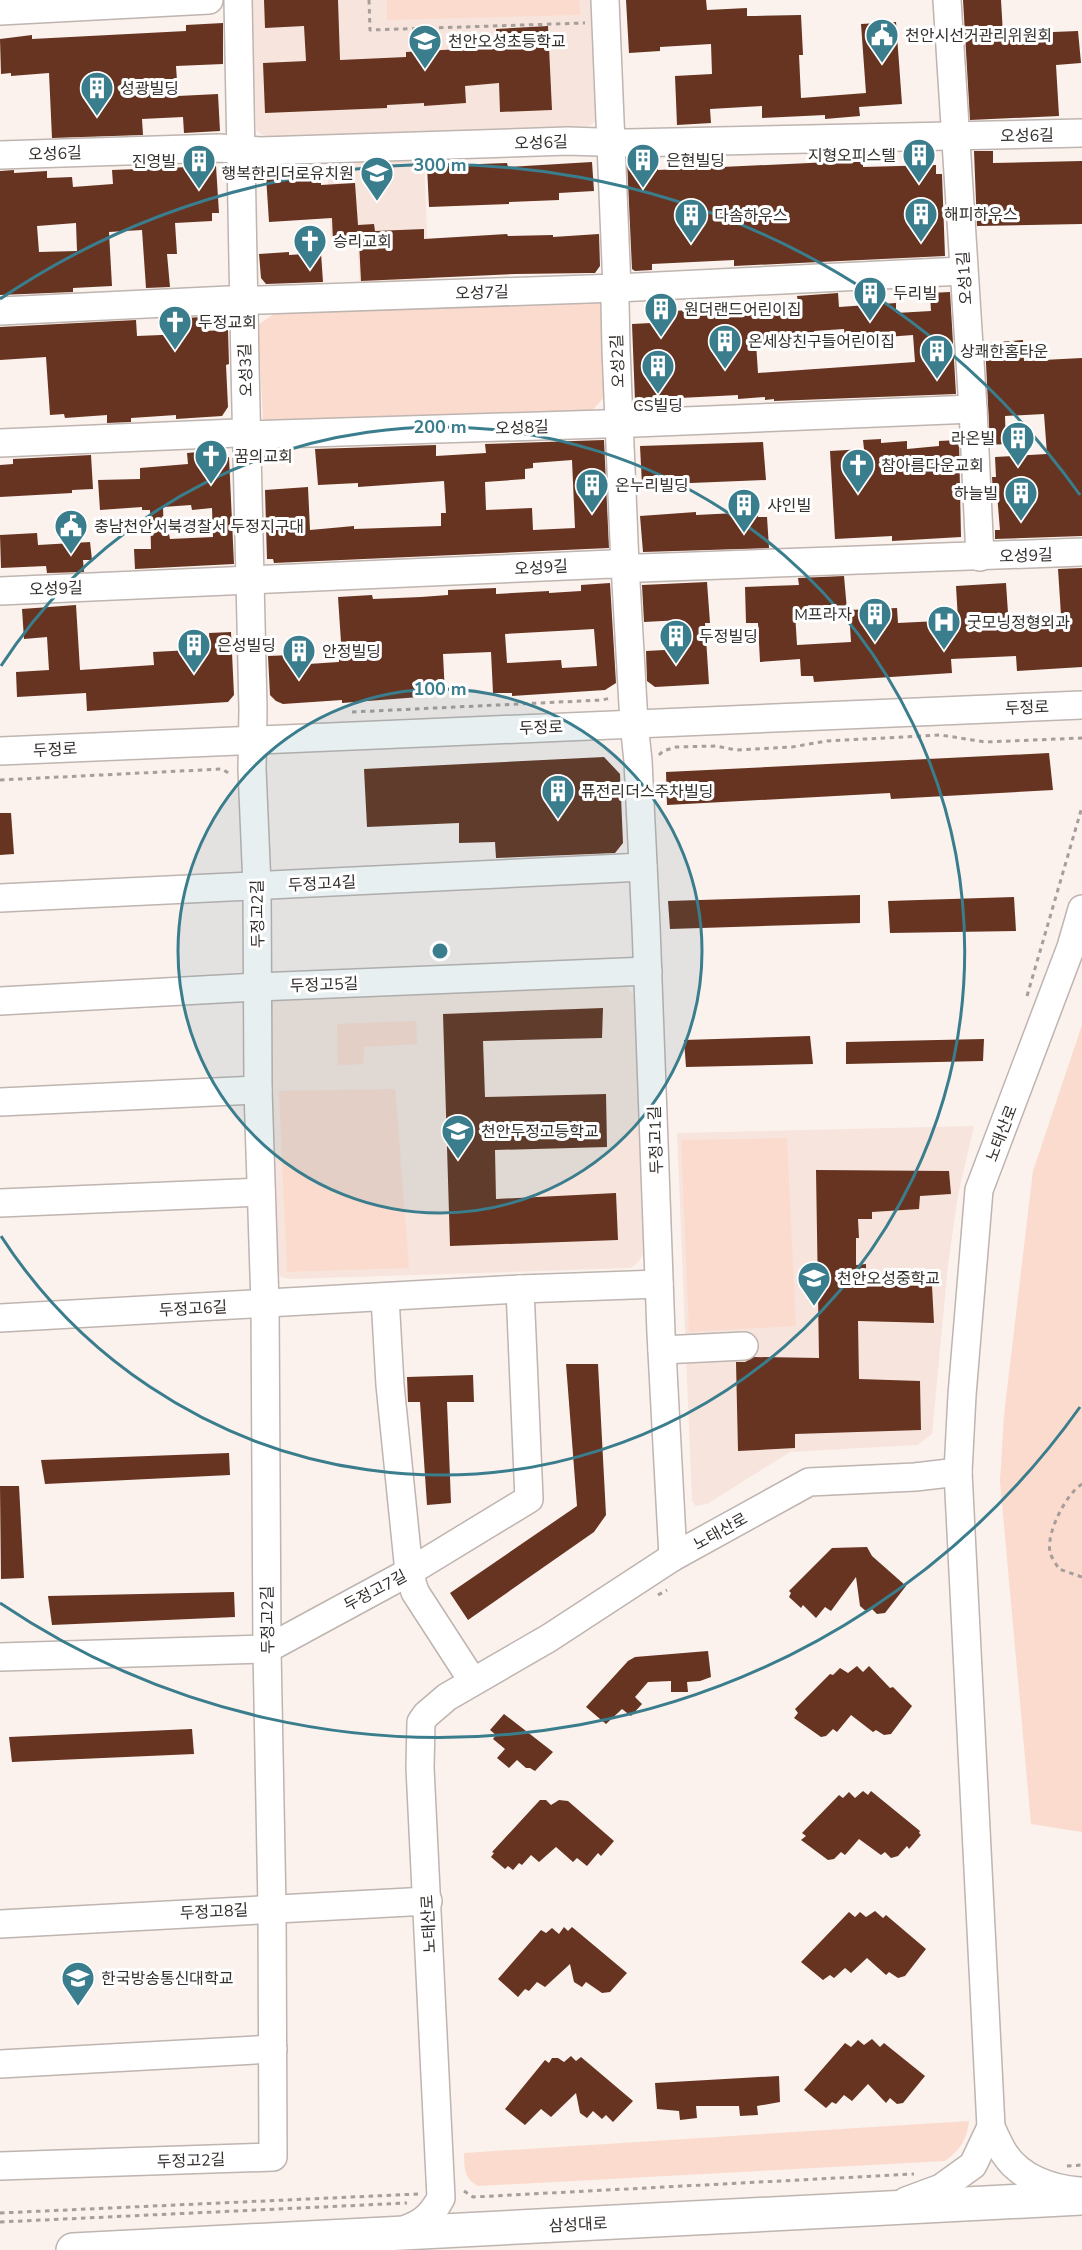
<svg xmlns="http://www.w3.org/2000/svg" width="1082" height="2250" font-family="'Nunito Sans','Noto Sans KR',sans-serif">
  <rect width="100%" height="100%" fill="#fbf1ed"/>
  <!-- built -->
  <g fill="#f7e5dd">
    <polygon points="252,0 592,0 598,117 594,123 588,126 267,138 256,130"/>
    <polygon points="424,157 429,284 360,287 357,243 331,244 327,161"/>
    <polygon points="626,985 636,998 645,1252 638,1262 631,1268 290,1279 281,1277 276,1269 270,1016 272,1003 280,992"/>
    <polygon points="974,1126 958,1195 948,1265 932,1434 917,1445 790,1452 707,1504 696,1506 692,1501 677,1133"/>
  </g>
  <!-- green -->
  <g fill="#fbdbce">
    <polygon points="387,0 579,0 580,15 387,20"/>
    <polygon points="592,297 601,304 606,395 589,414 268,425 263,420 258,325 278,311"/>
    <polygon points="416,1021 417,1044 364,1047 363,1064 338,1065 337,1024"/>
    <polygon points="1082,1025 1082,1832 1031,1824 1000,1481 1004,1415 1033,1171"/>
    <polygon points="395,1089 409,1268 287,1272 279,1091"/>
    <polygon points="787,1138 796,1326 689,1332 681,1140"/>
    <path d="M969 2121C967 2140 960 2150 945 2161L478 2186C463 2177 465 2169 464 2153Z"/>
  </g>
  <!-- building -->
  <g fill="#663420" fill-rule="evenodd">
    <polygon points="264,0 338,0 340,60 406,57 406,52 497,47 496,29 548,26 552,110 500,112 499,83 465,86 466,103 424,106 424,103 387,105 387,108 265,113 263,63 306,61 304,26 265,28"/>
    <polygon points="626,0 706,0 707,10 747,8 747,16 755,16 801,15 803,55 799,55 801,98 866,93 861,24 896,22 902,104 859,107 860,116 825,119 825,115 762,118 762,106 710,109 711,123 677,125 675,76 712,74 711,44 660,47 660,51 629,53"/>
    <polygon points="963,0 1001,0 1003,34 1078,31 1081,63 1056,65 1059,116 970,120"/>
    <polygon points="223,23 223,64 176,66 178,96 218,94 220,131 184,133 183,117 142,119 143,135 52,138 49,73 11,76 11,73 1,74 0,39 32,35 32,39 186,31 186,25"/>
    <polygon points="974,151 993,151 993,163 1082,161 1082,224 977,226"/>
    <polygon points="657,160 658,170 831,162 863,162 863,167 936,165 936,174 942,174 945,256 734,266 734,260 652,264 652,270 635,271 632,269 627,161"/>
    <polygon points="592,162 594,191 559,193 559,200 509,202 509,204 429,207 427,166 507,163 508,167"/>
    <path d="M216 166 219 213H212V221L175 223 177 254H167L170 287 146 288 142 230 109 232 112 286 73 288V292L0 295V171L14 170V173L47 171V178L72 177 73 187 113 184 112 170ZM76 223 77 251 39 252 37 226Z"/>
    <polygon points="321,173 321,185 355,183 358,225 374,224 375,231 424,229 424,239 507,234 508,236 553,235 553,237 599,234 600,266 595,273 589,273 515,274 361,281 359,241 333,242 332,218 269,222 266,176"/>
    <polygon points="289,252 289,255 321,253 323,282 266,284 261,278 259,254"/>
    <path d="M950 292 956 394 774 401V399L765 400V397L738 399V395L680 398 681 405 641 407 635 401 632 324 651 323 650 312 693 310V306L798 302 797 296 838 293 839 307 896 303V313L931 311 930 293ZM844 329 845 340 913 335 915 362 758 373 756 343 794 341V337L814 336V331Z"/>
    <polygon points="201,317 202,331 228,330 229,364 226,365 228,407 222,416 176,419 176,415 131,418 131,422 107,423 107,415 65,418 64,414 50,415 46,357 0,360 0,327 136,320 137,336 186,334 186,318"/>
    <polygon points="1023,340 1024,361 1082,358 1082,536 995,539 995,530 1000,530 997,494 993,495 992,477 996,477 995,457 1047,454 1044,414 1005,416 1006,444 990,445 985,343"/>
    <polygon points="881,439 881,443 907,441 907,449 939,446 939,441 959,440 961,537 892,541 892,536 835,539 830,451 864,449 863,440"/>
    <path d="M604 440 609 548 274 563 273 559H267L265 490 308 487 310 530 354 526V529L441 526V513H446L444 481 358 487V483L318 485 315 449 436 445V456L486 453 485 444ZM572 460 575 528 533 530 532 508 486 510 485 482 525 479V469L533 468V463Z"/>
    <polygon points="763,442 766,480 642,485 640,446"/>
    <path d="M223 450V458L229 457 234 564 135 569 134 549H151L150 510H142V507L100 510 98 480 140 479V468L188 464 187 453ZM191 505 192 510 212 508 213 537 170 539 169 534 164 535 163 507Z"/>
    <polygon points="91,455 93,489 72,490 72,493 0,497 0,465 13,464 13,459"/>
    <polygon points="696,512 696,515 757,512 758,517 767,517 769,548 643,552 640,516"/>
    <polygon points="37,533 38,545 90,542 92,560 83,560 84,572 47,573 46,566 1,568 0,535"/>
    <polygon points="1082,568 1082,667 1017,671 1016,656 951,659 952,673 814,682 813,676 801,676 800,659 760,662 758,623 746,623 745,587 799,585 798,578 844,576 847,610 795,613 797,645 851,642 849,610 897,608 898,623 958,620 956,586 1006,583 1009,628 1040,626 1039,616 1061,615 1058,569"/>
    <polygon points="707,582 710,623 705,623 709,684 655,687 647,681 646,651 683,649 681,620 644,622 642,585"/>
    <path d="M610 583 616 683 605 690 512 696V693H493L491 652 443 654 445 695 342 703V700L283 704 276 701 270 695 268 656 292 655 293 665 339 662V657H342L338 597 372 595 373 599 421 597 448 595V590L496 588V594L549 591V593L581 591V585ZM594 629 597 666 562 668 561 660 507 663 505 634Z"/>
    <polygon points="76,605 80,670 154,665 153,652 210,649 209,633 231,632 234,695 228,702 87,711 86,693 17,697 16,672 49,670 47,637 24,639 22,609"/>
    <polygon points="1049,753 1053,790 891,799 890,793 667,805 666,772"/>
    <polygon points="604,757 620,774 623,843 615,853 496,858 495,842 459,843 459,823 367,827 364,769"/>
    <polygon points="0,813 11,813 14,854 0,855"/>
    <polygon points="860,895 860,923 670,929 668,901"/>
    <polygon points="1014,897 1016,931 890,933 888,901"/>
    <polygon points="603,1008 602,1038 483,1041 485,1097 606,1094 607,1147 495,1150 496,1199 616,1193 618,1240 450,1246 443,1014"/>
    <polygon points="810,1036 813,1064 686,1067 684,1040"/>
    <polygon points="984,1039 983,1061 846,1064 846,1042"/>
    <polygon points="816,1170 949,1171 951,1194 920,1196 919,1209 872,1212 872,1219 858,1219 859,1238 856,1238 856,1265 866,1264 866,1285 932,1286 934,1323 858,1321 859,1379 920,1381 921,1430 795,1434 795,1448 738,1451 736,1362 745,1362 754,1357 819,1358"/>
    <polygon points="566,1364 598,1364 606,1515 594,1532 468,1620 450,1593 577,1506"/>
    <polygon points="473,1375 474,1402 447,1402 451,1503 427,1505 420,1402 408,1402 407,1377"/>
    <polygon points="229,1453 230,1475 45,1484 41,1460"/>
    <polygon points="0,1486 19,1486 24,1578 1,1579"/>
    <polygon points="867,1547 872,1556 906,1586 885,1613 877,1614 871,1608 867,1612 860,1606 856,1577 831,1611 825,1607 816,1618 803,1605 801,1608 789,1597 791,1593 789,1591 832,1548"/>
    <polygon points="234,1592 235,1617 52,1625 48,1596"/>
    <polygon points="708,1651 711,1677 700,1681 687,1682 688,1692 671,1692 671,1681 648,1682 635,1697 642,1704 631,1716 622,1709 606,1724 586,1707 628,1661 635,1657"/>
    <polygon points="857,1666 863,1672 869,1666 890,1688 893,1687 912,1706 891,1734 884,1735 876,1730 873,1732 851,1715 837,1732 833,1729 826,1736 821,1737 794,1718 798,1713 795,1709 830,1674 833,1675 840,1668 848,1673"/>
    <polygon points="504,1714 553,1752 535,1771 530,1768 526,1768 517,1760 509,1768 497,1758 505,1749 493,1739 496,1735 490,1730"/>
    <polygon points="192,1729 194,1754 12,1762 9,1737"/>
    <polygon points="863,1791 868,1795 871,1791 920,1831 919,1833 921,1835 909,1849 907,1846 898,1856 891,1858 885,1852 881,1855 859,1839 845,1855 841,1852 834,1859 828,1860 801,1840 806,1836 802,1833 839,1795 843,1798 849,1792 855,1798"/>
    <polygon points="540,1800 546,1800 551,1805 559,1800 568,1801 614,1841 601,1856 598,1853 587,1866 577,1858 573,1862 556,1847 539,1862 531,1855 522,1865 519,1863 513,1870 508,1866 505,1869 491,1857 494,1853 492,1852"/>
    <polygon points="875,1911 883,1918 886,1915 926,1949 905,1976 898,1978 889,1972 886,1975 867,1958 851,1973 845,1968 834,1978 830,1975 823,1980 801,1962 849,1912 855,1917 860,1912 866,1917"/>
    <polygon points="564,1927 568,1931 572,1927 627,1973 610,1992 602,1993 586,1982 582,1987 574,1982 570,1964 545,1987 537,1982 529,1991 525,1989 518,1997 498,1979 541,1930 546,1933 552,1928 559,1934"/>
    <polygon points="872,2039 880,2047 884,2043 925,2076 903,2103 897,2104 890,2098 886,2103 868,2084 852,2101 844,2095 836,2104 832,2102 826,2108 804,2090 845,2043 851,2047 858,2040 864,2045"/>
    <polygon points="571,2056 576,2061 581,2057 633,2101 613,2122 606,2115 602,2119 593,2111 587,2118 580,2113 576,2093 551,2117 541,2109 525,2125 505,2109 545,2060 549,2063 552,2058 558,2058 564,2062"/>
    <polygon points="779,2076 780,2102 757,2106 758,2115 740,2116 739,2106 696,2106 697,2118 680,2120 679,2111 657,2109 655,2083"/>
  </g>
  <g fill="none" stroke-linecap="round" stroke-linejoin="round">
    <!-- minor casing -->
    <g stroke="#beb4b0" stroke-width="30">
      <g id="minor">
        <polyline points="605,0 617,288 615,301 616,349 625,565 634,723 638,761 646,926 661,1333 673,1557"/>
        <polyline points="947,0 973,409 980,557"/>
        <polyline points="0,11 209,0"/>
        <polyline points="0,155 219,148 261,151 568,141 628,143 1082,133"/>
        <polyline points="0,311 229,300 262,300 617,288 963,271"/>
        <polyline points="0,443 237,433 247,435 635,423 973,409"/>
        <polyline points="0,591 612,564 640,568 1082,552"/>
        <polyline points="0,751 1082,705"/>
        <polyline points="0,898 643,867"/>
        <polyline points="0,1001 257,987 648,971"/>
        <polyline points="0,1102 258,1090"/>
        <polyline points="0,1203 261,1192"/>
        <polyline points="385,1297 390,1385 409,1572 415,1592 472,1680"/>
        <polyline points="0,1318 520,1289 659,1284"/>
        <polyline points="662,1350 744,1346"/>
        <polyline points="0,1657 267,1649 409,1572 529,1499 520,1289"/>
        <polyline points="0,1924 428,1901"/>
        <polyline points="0,2064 273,2049"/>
        <path d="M0 2166 273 2157 272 1908 267 1649 265 1304 258 1090 257 886 252 769 253 709C248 473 241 236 238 0"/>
        <path d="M1079 2191C1051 2189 1020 2178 1004 2153 999 2145 995 2136 991 2127L958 1472 962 1395 979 1190 1071 947 1082 909"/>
        <polyline points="906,2201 941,2188 973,2165 991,2127"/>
        <path d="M398 2232C419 2225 430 2219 441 2198L420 1768 421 1722 426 1715 447 1697 549 1638 673 1557 809 1482 915 1477 958 1472"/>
      </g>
    </g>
    <!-- major casing -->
    <g stroke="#beb4b0" stroke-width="36">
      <polyline id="major" points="73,2250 1082,2198"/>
    </g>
    <!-- path -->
    <g stroke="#a69e9b" stroke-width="3" stroke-dasharray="4.5 4.5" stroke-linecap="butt">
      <polyline points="369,0 370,30 585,23"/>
      <polyline points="352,712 602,700 611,698"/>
      <polyline points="659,755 663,751 676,747 716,746 736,750 792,747 827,741 941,735 985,742 1082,738"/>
      <polyline points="0,780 222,769 230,774"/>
      <polyline points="1027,996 1082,807"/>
      <path d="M1082 1484C1066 1494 1046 1533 1050 1552 1051 1557 1056 1564 1059 1569L1082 1577"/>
      <polyline points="658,1595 667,1590"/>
      <polyline points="1067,2166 1082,2165"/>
      <polyline points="464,2191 473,2197 914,2174"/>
      <polyline points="0,2213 418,2194"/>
      <polyline points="0,2222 407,2203"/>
    </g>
    <!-- minor -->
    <use href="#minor" stroke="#fff" stroke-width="27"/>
    <!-- major -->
    <use href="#major" stroke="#fff" stroke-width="33"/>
  </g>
  <!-- distance rings -->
  <circle cx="440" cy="951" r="262" fill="#3a7d8d" fill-opacity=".12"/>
  <g fill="none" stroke="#3a7d8d" stroke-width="3">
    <circle cx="440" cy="951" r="262"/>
    <path d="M1 666A524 524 0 1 1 1 1236"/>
    <path d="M1080 1407A786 786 0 0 1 0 1603M0 299A786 786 0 0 1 1080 495"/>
  </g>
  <!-- icons -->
  <defs>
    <g id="civic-pin" transform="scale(1.725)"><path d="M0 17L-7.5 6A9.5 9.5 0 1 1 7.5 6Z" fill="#3a7d8d" stroke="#fff"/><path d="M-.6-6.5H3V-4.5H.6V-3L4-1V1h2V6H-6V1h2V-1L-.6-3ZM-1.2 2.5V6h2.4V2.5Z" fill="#fff"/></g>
    <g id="school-pin" transform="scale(1.725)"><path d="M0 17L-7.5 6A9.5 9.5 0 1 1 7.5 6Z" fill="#3a7d8d" stroke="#fff"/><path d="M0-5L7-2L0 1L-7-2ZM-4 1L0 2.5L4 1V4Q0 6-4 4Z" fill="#fff"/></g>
    <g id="building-pin" transform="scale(1.725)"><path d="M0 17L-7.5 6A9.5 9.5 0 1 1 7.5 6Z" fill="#3a7d8d" stroke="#fff"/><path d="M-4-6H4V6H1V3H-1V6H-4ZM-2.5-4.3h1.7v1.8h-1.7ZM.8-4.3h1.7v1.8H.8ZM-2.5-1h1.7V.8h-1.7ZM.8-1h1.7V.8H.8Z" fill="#fff"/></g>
    <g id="church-pin" transform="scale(1.725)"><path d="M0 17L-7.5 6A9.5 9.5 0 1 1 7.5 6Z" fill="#3a7d8d" stroke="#fff"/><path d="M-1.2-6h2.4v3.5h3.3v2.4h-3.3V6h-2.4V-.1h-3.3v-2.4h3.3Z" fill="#fff"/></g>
    <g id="hospital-pin" transform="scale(1.725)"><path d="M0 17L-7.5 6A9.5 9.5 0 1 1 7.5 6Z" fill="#3a7d8d" stroke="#fff"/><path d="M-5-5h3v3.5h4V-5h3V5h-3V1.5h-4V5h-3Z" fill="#fff"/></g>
    <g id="university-pin" transform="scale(1.725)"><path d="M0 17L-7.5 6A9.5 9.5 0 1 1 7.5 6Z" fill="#3a7d8d" stroke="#fff"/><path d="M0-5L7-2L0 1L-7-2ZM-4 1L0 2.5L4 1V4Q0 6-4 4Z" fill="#fff"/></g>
  </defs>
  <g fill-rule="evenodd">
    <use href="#civic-pin" x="882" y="35"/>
    <use href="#school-pin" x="425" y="41"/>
    <use href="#building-pin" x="97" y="88"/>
    <use href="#building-pin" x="919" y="155"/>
    <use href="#building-pin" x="643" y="160"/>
    <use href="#building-pin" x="199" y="161"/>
    <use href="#school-pin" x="377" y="173"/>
    <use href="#building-pin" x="921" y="214"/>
    <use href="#building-pin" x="691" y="215"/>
    <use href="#church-pin" x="310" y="241"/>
    <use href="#building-pin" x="870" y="293"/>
    <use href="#building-pin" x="661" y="309"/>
    <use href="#church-pin" x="175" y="322"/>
    <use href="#building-pin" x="725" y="341"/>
    <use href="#building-pin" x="937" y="351"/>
    <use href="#building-pin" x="658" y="366"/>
    <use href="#building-pin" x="1018" y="438"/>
    <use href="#church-pin" x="211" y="456"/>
    <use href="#church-pin" x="858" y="465"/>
    <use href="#building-pin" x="592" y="485"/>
    <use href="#building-pin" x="1021" y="493"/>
    <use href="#building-pin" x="744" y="505"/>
    <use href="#civic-pin" x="71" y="526"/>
    <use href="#building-pin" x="875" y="614"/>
    <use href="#hospital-pin" x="944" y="622"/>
    <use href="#building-pin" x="676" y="636"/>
    <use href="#building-pin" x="194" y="645"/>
    <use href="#building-pin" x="299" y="651"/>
    <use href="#building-pin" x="558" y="791"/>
    <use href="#school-pin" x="458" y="1131"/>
    <use href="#school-pin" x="814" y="1278"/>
    <use href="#university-pin" x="78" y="1978"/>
  </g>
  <g text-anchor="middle" stroke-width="6" stroke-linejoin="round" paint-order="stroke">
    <!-- poi labels -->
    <g font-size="16" fill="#34302e" stroke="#fff" text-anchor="start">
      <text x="905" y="41">천안시선거관리위원회</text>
      <text x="448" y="47">천안오성초등학교</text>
      <text x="120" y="94">성광빌딩</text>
      <text x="896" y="161" text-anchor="end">지형오피스텔</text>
      <text x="666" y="166">은현빌딩</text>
      <text x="176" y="167" text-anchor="end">진영빌</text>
      <text x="354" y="179" text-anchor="end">행복한리더로유치원</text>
      <text x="944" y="220">해피하우스</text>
      <text x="714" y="221">다솜하우스</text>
      <text x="333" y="247">승리교회</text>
      <text x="893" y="299">두리빌</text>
      <text x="684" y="315">원더랜드어린이집</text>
      <text x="198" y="328">두정교회</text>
      <text x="748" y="347">온세상친구들어린이집</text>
      <text x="960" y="357">상쾌한홈타운</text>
      <text x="658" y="411" text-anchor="middle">CS빌딩</text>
      <text x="995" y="444" text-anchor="end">라온빌</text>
      <text x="234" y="462">꿈의교회</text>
      <text x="881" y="471">참아름다운교회</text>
      <text x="615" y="491">온누리빌딩</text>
      <text x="998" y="499" text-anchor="end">하늘빌</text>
      <text x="767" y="511">샤인빌</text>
      <text x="94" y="532">충남천안서북경찰서 두정지구대</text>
      <text x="852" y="620" text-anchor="end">M프라자</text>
      <text x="967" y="628">굿모닝정형외과</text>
      <text x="699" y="642">두정빌딩</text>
      <text x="217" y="651">은성빌딩</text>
      <text x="322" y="657">안정빌딩</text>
      <text x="581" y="797">퓨전리더스주차빌딩</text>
      <text x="481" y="1137">천안두정고등학교</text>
      <text x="837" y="1284">천안오성중학교</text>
      <text x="101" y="1984">한국방송통신대학교</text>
    </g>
    <!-- street labels -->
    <g font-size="16" fill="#34302e" stroke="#fff">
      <text transform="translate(1027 135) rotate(-1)" y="6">오성6길</text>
      <text transform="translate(541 142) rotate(-2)" y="6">오성6길</text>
      <text transform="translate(55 153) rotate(-2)" y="6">오성6길</text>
      <text transform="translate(964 278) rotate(-94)" y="6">오성1길</text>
      <text transform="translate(482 292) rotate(-2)" y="6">오성7길</text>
      <text transform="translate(617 361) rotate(-92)" y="6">오성2길</text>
      <text transform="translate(245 370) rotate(-92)" y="6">오성3길</text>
      <text transform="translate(522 427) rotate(-2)" y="6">오성8길</text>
      <text transform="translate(1026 555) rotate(-2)" y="6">오성9길</text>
      <text transform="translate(541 567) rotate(-3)" y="6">오성9길</text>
      <text transform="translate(56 588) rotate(-2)" y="6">오성9길</text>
      <text transform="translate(1027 707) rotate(-2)" y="6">두정로</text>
      <text transform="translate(541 727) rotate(-2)" y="6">두정로</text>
      <text transform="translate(55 749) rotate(-3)" y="6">두정로</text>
      <text transform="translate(322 883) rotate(-3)" y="6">두정고4길</text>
      <text transform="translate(257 914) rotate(-91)" y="6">두정고2길</text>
      <text transform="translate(324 984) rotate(-2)" y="6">두정고5길</text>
      <text transform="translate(1001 1133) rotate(-69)" y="6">노태산로</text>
      <text transform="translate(655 1140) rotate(-92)" y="6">두정고1길</text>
      <text transform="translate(193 1308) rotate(-3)" y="6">두정고6길</text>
      <text transform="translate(720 1531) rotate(-29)" y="6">노태산로</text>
      <text transform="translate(375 1590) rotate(-28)" y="6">두정고7길</text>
      <text transform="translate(267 1620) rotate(-91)" y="6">두정고2길</text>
      <text transform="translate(214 1911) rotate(-3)" y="6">두정고8길</text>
      <text transform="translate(428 1924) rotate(-93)" y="6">노태산로</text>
      <text transform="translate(191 2160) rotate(-2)" y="6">두정고2길</text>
      <text transform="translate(578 2224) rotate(-3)" y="6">삼성대로</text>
    </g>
  </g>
  <circle cx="440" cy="951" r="9" fill="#3a7d8d" stroke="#fff" stroke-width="3"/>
  <g font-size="18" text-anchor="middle" font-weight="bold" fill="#3a7d8d" stroke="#fff" stroke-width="6" stroke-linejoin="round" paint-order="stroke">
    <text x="440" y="171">300 m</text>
    <text x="440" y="433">200 m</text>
    <text x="440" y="695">100 m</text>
  </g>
</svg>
